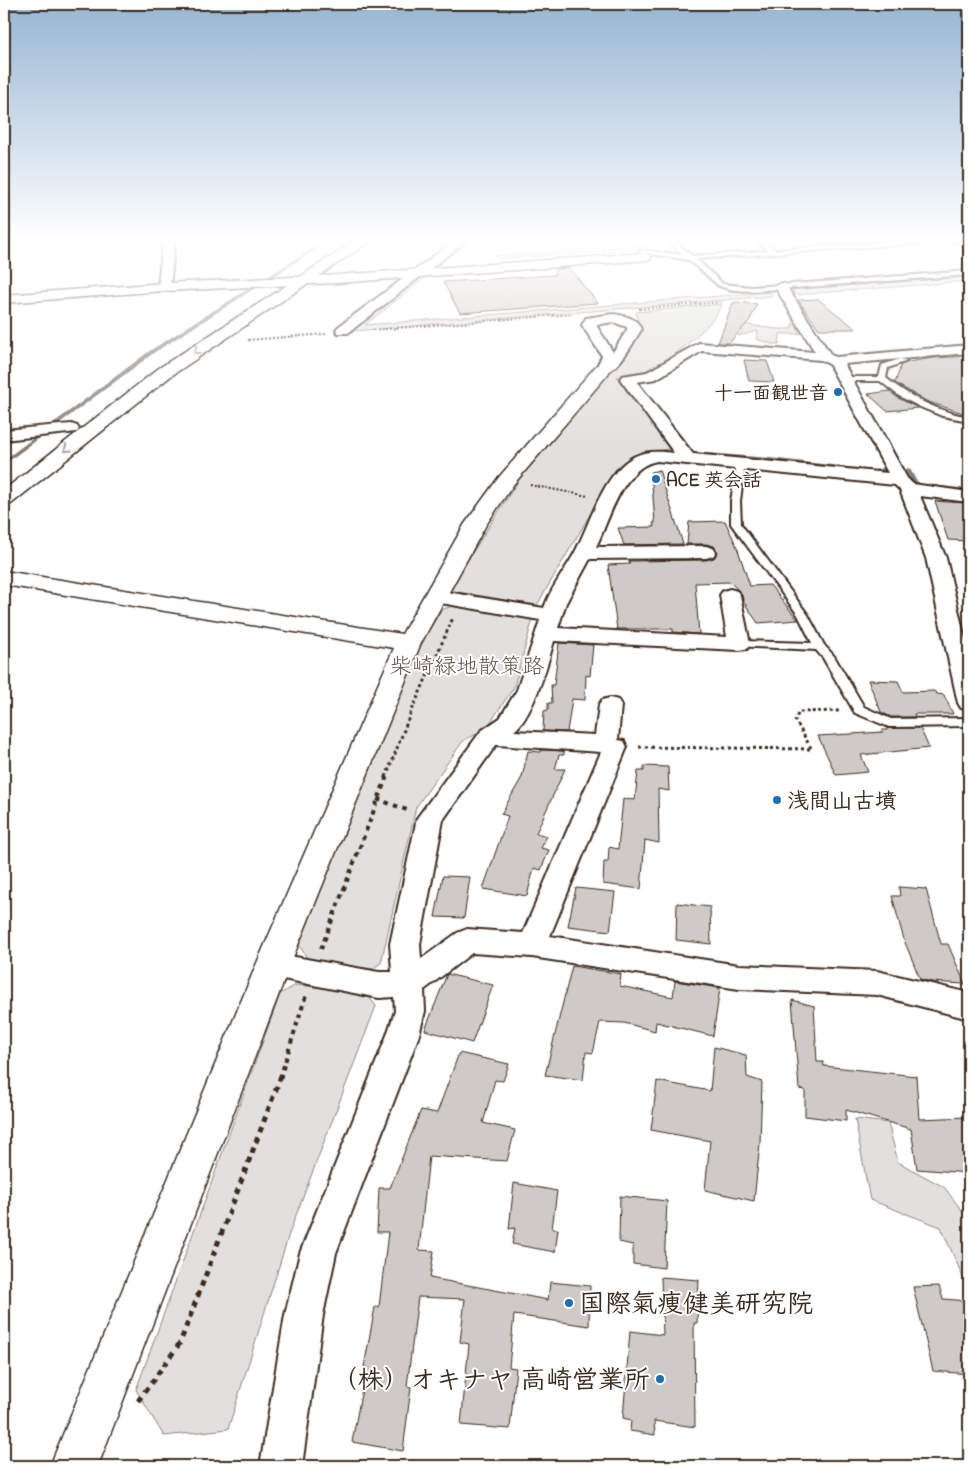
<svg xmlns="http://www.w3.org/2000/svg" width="973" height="1470" font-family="'Indie Flower','Klee One',sans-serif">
  <rect width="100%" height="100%" fill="#fff"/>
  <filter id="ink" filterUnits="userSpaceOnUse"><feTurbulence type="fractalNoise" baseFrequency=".02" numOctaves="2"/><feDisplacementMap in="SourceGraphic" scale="10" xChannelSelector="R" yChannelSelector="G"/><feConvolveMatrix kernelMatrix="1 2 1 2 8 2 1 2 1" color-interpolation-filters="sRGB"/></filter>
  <g filter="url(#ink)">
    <!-- green -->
    <g fill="#e2e0de" stroke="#8e857e">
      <polygon points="647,245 643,249 497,259 495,256"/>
      <polygon points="418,277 426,277 365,325 769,292 773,296 354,331 351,330"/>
      <polygon points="969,277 969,281 794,295 793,289"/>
      <path d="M722 304C711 329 670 360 644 372 636 376 626 376 617 377L670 449 643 452 619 465 537 605 457 594 451 586 520 478 640 330 636 312Z"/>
      <polygon points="740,324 776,329 792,329 792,324 795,324 800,334 780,334 779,344 772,344 756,339 758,331 738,336 743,331 735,328"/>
      <polygon points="452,606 529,618 532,622 514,687 486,729 463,741 416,807 381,963 372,969 309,961 299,945 416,652 441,610"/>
      <polygon points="296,985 365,992 376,1006 290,1231 228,1429 164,1436 136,1390 280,994"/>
      <polygon points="855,1119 888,1123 898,1162 944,1187 969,1220 969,1291 941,1227 870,1200"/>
    </g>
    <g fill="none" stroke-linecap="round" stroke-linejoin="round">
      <!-- stream -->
      <g fill="#887e77" fill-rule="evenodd">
        <polygon points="329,238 334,238 155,352 6,463 4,464 4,460 151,350"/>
        <polygon points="695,452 770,458 874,470 883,468 886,470 874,474 770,462 693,455 692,454"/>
        <polygon points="908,468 910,469 916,480 921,484 969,489 969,493 917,486 912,482 905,470"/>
      </g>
    </g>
    <!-- building -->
    <g fill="#cfcac7" stroke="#3b2a1e">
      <polygon points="569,268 598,303 460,313 443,282 555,275 555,269"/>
      <polygon points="818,299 856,329 819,329 798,300"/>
      <polygon points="737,302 757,304 750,320 729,343 718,343 733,303"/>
      <polygon points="969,356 969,415 926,401 895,383 901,365 908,362 934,358"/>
      <polygon points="744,360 767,361 774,382 749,381"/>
      <polygon points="889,391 898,398 918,408 887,411 868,394"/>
      <polygon points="659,470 683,544 624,545 618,528 654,527 653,523 655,523 651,472"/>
      <polygon points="935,501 964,503 969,526 969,541 948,540"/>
      <polygon points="725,521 737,547 750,586 770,585 798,620 758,623 743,601 742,594 730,582 695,583 699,634 673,632 673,629 617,629 608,565 630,564 629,561 706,560 714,558 718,552 714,546 706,544 687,544 689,522"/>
      <polygon points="559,643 593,645 590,676 586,675 585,700 572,699 567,732 543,731 544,711 548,710 548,703 552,703 551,685 554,685"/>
      <polygon points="868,680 898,681 903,692 934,691 937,694 944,695 953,714 914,714 915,717 891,717 881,712"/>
      <polygon points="887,728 920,728 929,748 861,755 868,772 836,775 818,736 883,732 882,730 887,730"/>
      <polygon points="541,750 564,751 564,755 559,755 555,769 565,769 536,833 547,836 541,848 549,850 541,870 534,868 527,896 483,889 508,816 501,814 522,777 528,751 541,752"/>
      <polygon points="644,766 668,767 669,791 658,789 659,843 645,840 641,889 603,884 604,862 608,862 609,847 618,849 623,799 635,800 638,771 644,771"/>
      <polygon points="443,876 470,877 464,918 435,917"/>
      <polygon points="899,887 926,889 941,944 948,944 965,984 931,982 920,979 904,940 892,896 900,896"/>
      <polygon points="576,888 615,892 610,931 568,926"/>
      <polygon points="677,903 710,907 711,944 676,940"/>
      <polygon points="572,966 621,974 620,986 673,997 675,981 720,988 713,1036 656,1022 655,1031 624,1023 600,1022 593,1053 586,1052 583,1080 545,1075"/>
      <polygon points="447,974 493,985 472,1043 425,1030"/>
      <polygon points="792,1000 814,1006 817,1062 823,1062 824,1066 916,1076 919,1119 969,1117 969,1173 917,1169 911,1129 846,1110 846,1121 805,1116 805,1090 799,1089"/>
      <polygon points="714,1047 746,1055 747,1077 762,1082 760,1143 754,1201 705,1190 710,1141 651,1130 657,1081 710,1091"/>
      <polygon points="459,1053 509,1064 503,1081 495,1080 483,1123 515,1130 507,1161 429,1156 419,1250 434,1251 430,1278 548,1300 550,1282 590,1286 589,1326 514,1315 509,1367 516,1368 510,1429 461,1425 469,1344 460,1342 465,1299 418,1297 407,1386 411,1387 403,1451 352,1442 366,1368 364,1367 375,1307 379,1307 388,1232 377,1232 379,1188 390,1188 421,1110 437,1113"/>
      <polygon points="514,1183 557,1191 552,1229 558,1229 555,1252 512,1244 515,1228 509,1229"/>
      <polygon points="620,1196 667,1201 664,1268 633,1264 633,1245 619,1242"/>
      <polygon points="661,1277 699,1280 697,1323 694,1323 695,1427 654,1421 655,1435 630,1431 631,1420 623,1418 630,1331 663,1335"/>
      <polygon points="939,1286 943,1299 969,1301 969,1374 933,1371 913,1287"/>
    </g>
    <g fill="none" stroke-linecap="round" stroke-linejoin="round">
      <!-- service casing -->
      <g stroke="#3b2a1e" stroke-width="4">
        <g id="service">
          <polygon points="665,238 672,238 692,256 768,251 753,238 760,238 775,250 942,238 969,238 968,240 696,259 723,284 752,287 969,271 969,275 752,291 733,290 719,286 689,260 638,252 641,250 683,255"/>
          <path d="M900 359 907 361 888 368 886 378C911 398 937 411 969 417V421L942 416 920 407 899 396 880 381H845L841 379 845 377H879L882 365Z"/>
          <polygon points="741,460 745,463 740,501 741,524 808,615 824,645 834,656 864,707 891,719 969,718 969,726 889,727 855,713 823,658 816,650 735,646 733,644 739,641 812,643 798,615 731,524 731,501 737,463"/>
        </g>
      </g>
      <!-- minor casing -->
      <g stroke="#3b2a1e" stroke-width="4">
        <g id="minor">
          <polygon points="163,238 175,238 170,287 164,291 158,287"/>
          <polygon points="458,238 470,238 348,333 338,333 336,330 338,327"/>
          <path d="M781 283 785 284 831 355 836 357 969 345V353L844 364 907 478 913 484 969 492V502L920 496 946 558 969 656V710L961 708 958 703 926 558 900 490 895 485 657 461C623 466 609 520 596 547L706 546 713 548 716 552 713 556 706 558 590 559 566 603 558 628 727 637 720 595 723 591 730 589 737 591 740 595 750 644 747 649 739 650 554 641C548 663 533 717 514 731L595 735 599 705 602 700 610 698 618 700 621 705 618 740 624 741 627 747 550 936 739 965 877 971 969 993V1019L877 995 739 989 532 957 472 953 424 990 425 1011 419 1035 336 1253 323 1315 302 1466H260L285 1315 300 1253 387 1035 395 1011 394 997 379 998 273 977 263 974 258 965 263 956 273 953 379 972H392L390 944 417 818 481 731 500 718 517 690 540 620 435 602 428 600 425 596 428 592 435 590 544 608C550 589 564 572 574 554 589 526 602 477 630 459 643 450 659 451 674 453L620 379 622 376 647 372 699 343 815 352 775 287ZM702 351 821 360 829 364 888 473 693 454 637 382 656 379ZM496 745 601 752 523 933 467 929 457 933 421 959 420 944 443 820Z"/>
          <path d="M613 314C624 316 638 317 641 330 633 343 615 378 597 373L595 370 602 356 582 325 586 318ZM613 322 627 327V330L613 352 596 325Z"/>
          <polygon points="71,424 77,426 79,429 77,432 4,440 4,430"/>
        </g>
      </g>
      <!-- tertiary casing -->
      <g stroke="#3b2a1e" stroke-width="3">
        <g id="tertiary">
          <polygon points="645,253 652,257 650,260 337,283 164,291 4,303 4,295 164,283 337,275"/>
          <polygon points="602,365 608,366 610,370 608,374 513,485 486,525 421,643 290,965 98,1466 50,1466 256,965 394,648 4,585 4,571 402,634 464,525 499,477 596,366"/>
        </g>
      </g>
      <!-- trunk casing -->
      <g stroke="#3b2a1e" stroke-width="3">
        <polygon id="trunk" points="360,238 375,238 171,376 11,504 4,506 4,490 159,368"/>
      </g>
      <!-- path-far3 -->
      <g stroke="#3b2a1e" stroke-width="2" stroke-dasharray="2 2" stroke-linecap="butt">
        <polyline points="639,309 723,302"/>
        <polyline points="373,330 573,314"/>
        <polyline points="248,340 326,334"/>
        <polyline points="530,485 588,496"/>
      </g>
      <!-- path-far2 -->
      <g stroke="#3b2a1e" stroke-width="3" stroke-dasharray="3 3" stroke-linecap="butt">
        <polyline points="639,747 812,749"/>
        <polyline points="811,748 795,720 799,712 839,711"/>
        <polyline points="386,777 409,717 453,618"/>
      </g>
      <!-- path-far1 -->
      <g stroke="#3b2a1e" stroke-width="4" stroke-dasharray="4.5 4.5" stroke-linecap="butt">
        <polyline points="377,799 407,810"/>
        <polyline points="321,949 387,776"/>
        <polyline points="280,1078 306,995"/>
      </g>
      <!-- path -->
      <polyline stroke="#3b2a1e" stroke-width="5" stroke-dasharray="5.5 5.5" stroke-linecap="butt" points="138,1401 180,1343 281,1076"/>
      <!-- service -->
      <use href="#service" fill="#fff" fill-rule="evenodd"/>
      <!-- minor -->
      <use href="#minor" fill="#fff" fill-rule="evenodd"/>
      <!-- tertiary -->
      <use href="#tertiary" fill="#fff" fill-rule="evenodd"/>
      <!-- trunk -->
      <use href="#trunk" fill="#fff" fill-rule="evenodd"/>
    </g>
    <!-- one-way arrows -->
    <defs><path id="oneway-chevron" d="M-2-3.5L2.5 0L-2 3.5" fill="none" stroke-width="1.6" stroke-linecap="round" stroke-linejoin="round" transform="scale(1.25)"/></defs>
    <g stroke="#a79f9a">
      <use href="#oneway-chevron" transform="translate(197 351) rotate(146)"/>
      <use href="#oneway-chevron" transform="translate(67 449) rotate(141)"/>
    </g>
  </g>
  <!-- sky -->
  <linearGradient id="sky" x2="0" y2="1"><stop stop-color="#96b5d3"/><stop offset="0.54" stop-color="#fff"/><stop offset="1" stop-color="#fff" stop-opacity="0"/></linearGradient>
  <rect width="973" height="444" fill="url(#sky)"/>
  <!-- markers -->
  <g fill="#1f6fb2" stroke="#fff" stroke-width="2">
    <circle cx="838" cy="392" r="5"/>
    <circle cx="656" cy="479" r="5"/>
    <circle cx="777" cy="800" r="5"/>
    <circle cx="569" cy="1303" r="5"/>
    <circle cx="660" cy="1379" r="5"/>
  </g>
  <g text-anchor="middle" stroke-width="4" stroke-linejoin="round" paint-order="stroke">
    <!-- far-poi labels -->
    <g font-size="19" font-weight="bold" fill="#3b2a1e" stroke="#fff" text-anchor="end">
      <text x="828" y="399">十一面観世音</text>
      <text x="666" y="486" text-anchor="start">ACE 英会話</text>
    </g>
    <!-- park labels -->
    <g font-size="22" fill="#65584e" stroke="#fff">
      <text x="467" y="673">柴崎緑地散策路</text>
    </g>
    <!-- poi labels -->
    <g font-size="22" font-weight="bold" fill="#3b2a1e" stroke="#fff" text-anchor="start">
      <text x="787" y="808">浅間山古墳</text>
    </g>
    <!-- near-poi labels -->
    <g font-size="26" font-weight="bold" fill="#3b2a1e" stroke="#fff" text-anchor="start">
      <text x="579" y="1312">国際氣痩健美研究院</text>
      <text x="650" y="1388" text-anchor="end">（株）オキナヤ 高崎営業所</text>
    </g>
  </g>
  <!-- margin -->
  <rect width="973" height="1470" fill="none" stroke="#fff" stroke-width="20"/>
  <rect x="10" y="10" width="953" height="1450" fill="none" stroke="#3b2a1e" stroke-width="2" filter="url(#ink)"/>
</svg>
